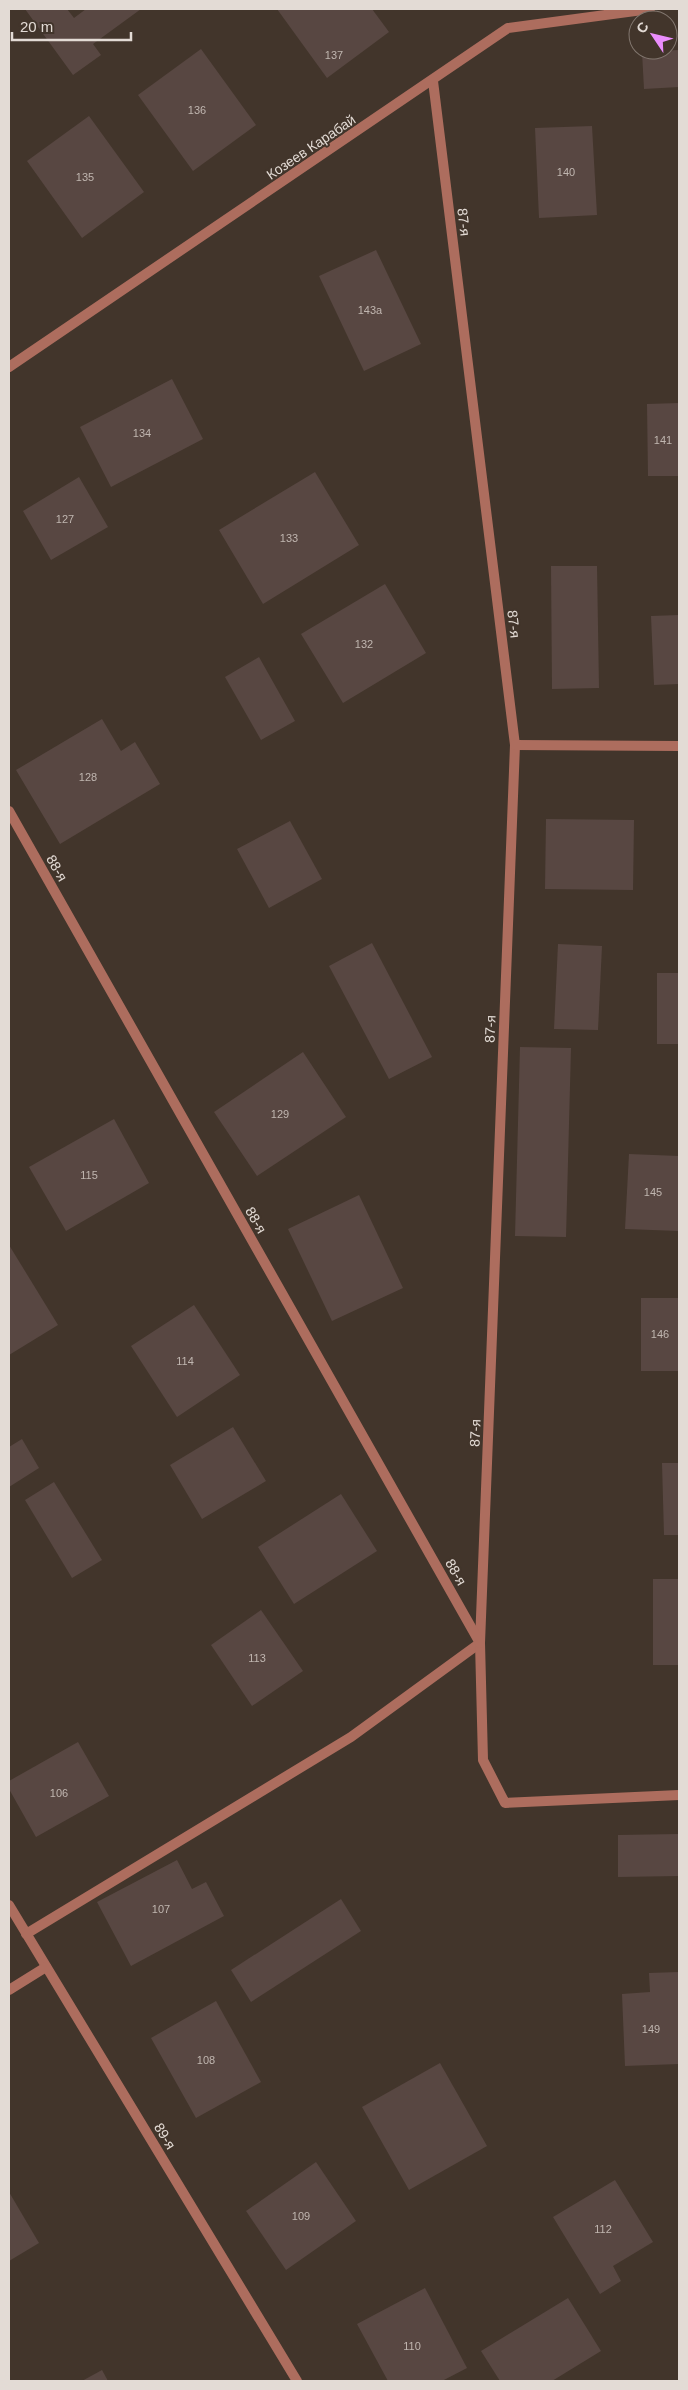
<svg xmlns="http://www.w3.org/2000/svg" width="688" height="2390" font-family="Arial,sans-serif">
  <rect width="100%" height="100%" fill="#42352b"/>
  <!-- building -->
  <g fill="#584742">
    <polygon points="25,9 67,9 74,18 86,9 141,9 93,44 101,55 73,75"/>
    <polygon points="277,9 372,9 389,32 327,78"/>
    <polygon points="201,49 256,125 193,171 138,95"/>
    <polygon points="679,50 679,87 644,89 642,52"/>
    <polygon points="89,116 144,192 82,238 27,161"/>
    <polygon points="592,126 597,215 539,218 535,128"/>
    <polygon points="376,250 421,344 364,371 319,276"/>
    <polygon points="172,379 203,439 111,487 80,427"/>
    <polygon points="679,403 679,476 648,476 647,404"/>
    <polygon points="315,472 359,545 263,604 219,530"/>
    <polygon points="79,477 108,527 51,560 23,511"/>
    <polygon points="551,566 597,566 599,688 552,689"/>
    <polygon points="385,584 426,653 343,703 301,634"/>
    <polygon points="679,615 679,684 654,685 651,616"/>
    <polygon points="259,657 295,721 261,740 225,677"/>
    <polygon points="102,719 121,751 135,742 160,784 60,844 16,770"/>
    <polygon points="546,819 634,820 633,890 545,889"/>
    <polygon points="290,821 322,879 269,908 237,849"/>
    <polygon points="372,943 432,1057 389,1079 329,966"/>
    <polygon points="558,944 602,946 598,1030 554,1029"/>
    <rect x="657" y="973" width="22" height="71"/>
    <polygon points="520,1047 571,1048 566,1237 515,1236"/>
    <polygon points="303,1052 346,1117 257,1176 214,1112"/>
    <polygon points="114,1119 149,1183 66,1231 29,1167"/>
    <polygon points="629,1154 679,1156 679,1231 625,1229"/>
    <polygon points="359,1195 403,1288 332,1321 288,1229"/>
    <polygon points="9,1245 58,1325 9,1355"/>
    <rect x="641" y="1298" width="38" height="73"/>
    <polygon points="194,1305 240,1375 177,1417 131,1346"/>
    <polygon points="233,1427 266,1481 202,1519 170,1465"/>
    <polygon points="22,1439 39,1468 9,1487 9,1447"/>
    <polygon points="662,1463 679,1463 679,1535 664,1535"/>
    <polygon points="54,1482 102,1560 72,1578 25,1500"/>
    <polygon points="341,1494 377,1551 294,1604 258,1547"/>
    <rect x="653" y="1579" width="26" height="86"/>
    <polygon points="261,1610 303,1671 252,1706 211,1645"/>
    <polygon points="78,1742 109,1796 36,1837 9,1789 9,1781"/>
    <polygon points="679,1834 679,1876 618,1877 618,1835"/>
    <polygon points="177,1860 192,1889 206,1882 224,1916 131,1966 97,1902"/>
    <polygon points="341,1899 361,1931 251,2002 231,1970"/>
    <polygon points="679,1972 679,2064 625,2066 622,1994 650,1992 649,1973"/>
    <polygon points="216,2001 261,2082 196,2118 151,2038"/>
    <polygon points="440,2063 487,2146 409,2190 362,2107"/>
    <polygon points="316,2162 356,2221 286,2270 246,2211"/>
    <polygon points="615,2180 653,2242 613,2266 621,2281 600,2294 553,2217"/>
    <polygon points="9,2192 39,2243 9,2261"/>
    <polygon points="425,2288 467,2368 442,2381 388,2381 357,2324"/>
    <polygon points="568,2298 601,2351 552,2381 500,2381 481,2351"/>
    <polygon points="102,2370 108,2381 82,2381"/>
  </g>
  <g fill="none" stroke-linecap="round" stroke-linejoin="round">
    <!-- lane -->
    <polyline stroke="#ad6d5e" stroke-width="10" points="26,1934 351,1737 480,1643"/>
    <!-- street -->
    <g stroke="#ad6d5e" stroke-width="10">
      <polyline points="433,81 515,745 480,1643 483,1760 505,1803 679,1795"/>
      <polyline points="9,367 508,28 650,9"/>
      <polyline points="515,745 679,746"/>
      <polyline points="9,811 480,1643"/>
      <polyline points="9,1905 297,2381"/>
      <polyline points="9,1990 46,1967"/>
    </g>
  </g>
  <g text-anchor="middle" stroke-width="4" stroke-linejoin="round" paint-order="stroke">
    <!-- number labels -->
    <g font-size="11" fill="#c0b6b0">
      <text x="334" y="59">137</text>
      <text x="197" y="114">136</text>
      <text x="566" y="176">140</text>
      <text x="85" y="181">135</text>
      <text x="370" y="314">143а</text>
      <text x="142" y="437">134</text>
      <text x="663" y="444">141</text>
      <text x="65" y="523">127</text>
      <text x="289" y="542">133</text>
      <text x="364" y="648">132</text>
      <text x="88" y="781">128</text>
      <text x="280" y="1118">129</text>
      <text x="89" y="1179">115</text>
      <text x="653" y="1196">145</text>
      <text x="660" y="1338">146</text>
      <text x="185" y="1365">114</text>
      <text x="257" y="1662">113</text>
      <text x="59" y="1797">106</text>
      <text x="161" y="1913">107</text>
      <text x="651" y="2033">149</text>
      <text x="206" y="2064">108</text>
      <text x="301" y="2220">109</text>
      <text x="603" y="2233">112</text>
      <text x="412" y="2350">110</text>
    </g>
    <!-- street labels -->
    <g font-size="14" fill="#e3dbd5" stroke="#42352b">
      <text transform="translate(311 147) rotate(-34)" y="5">Козеев Карабай</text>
      <text transform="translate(464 222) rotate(83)" y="5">87-я</text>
      <text transform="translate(514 624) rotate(83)" y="5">87-я</text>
      <text transform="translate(57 868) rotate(60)" y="5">88-я</text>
      <text transform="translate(490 1029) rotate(-88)" y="5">87-я</text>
      <text transform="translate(256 1220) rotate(60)" y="5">88-я</text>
      <text transform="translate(475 1433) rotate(-88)" y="5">87-я</text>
      <text transform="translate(456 1572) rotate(60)" y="5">88-я</text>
      <text transform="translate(165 2136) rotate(59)" y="5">89-я</text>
    </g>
  </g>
  <!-- border -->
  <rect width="688" height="2390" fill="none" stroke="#e3dbd5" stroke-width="20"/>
  <!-- north arrow -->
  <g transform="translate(653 35) rotate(305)"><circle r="24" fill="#42352b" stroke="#82776f"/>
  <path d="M0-4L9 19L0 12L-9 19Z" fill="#ea8dfd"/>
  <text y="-8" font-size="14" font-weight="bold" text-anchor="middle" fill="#e3dbd5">С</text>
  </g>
  <!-- scale -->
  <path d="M12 32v8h119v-8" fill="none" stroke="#e3dbd5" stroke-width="2.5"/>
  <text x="20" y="32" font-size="15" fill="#e3dbd5" stroke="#42352b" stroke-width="4" paint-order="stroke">20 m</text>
</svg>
